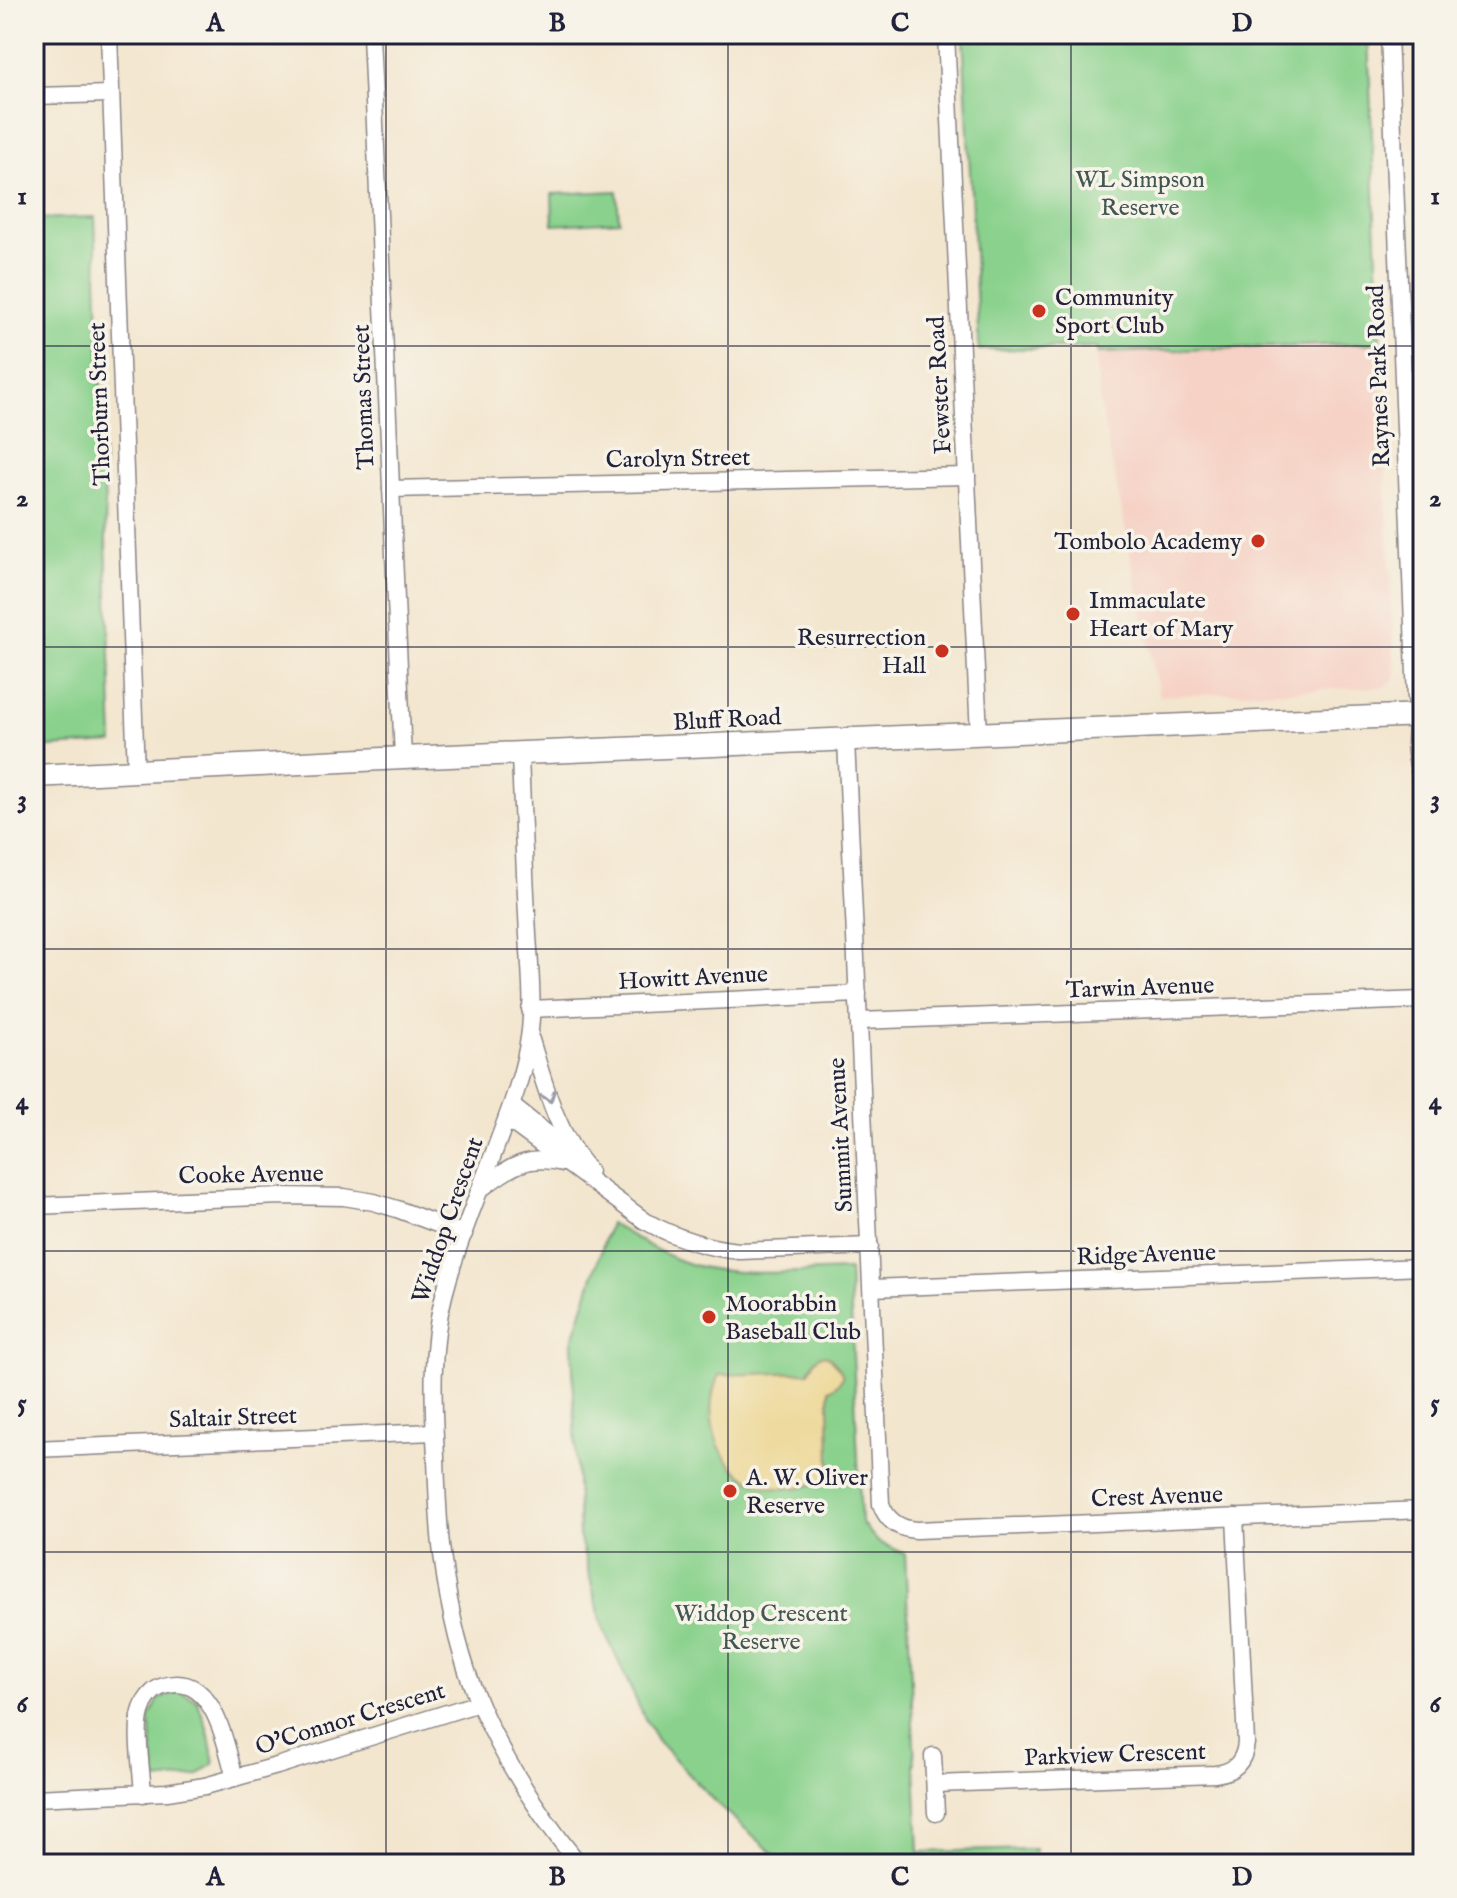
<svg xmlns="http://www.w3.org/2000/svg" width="1457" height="1898" font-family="'IM FELL English',serif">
  <rect width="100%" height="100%" fill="#f7f3e8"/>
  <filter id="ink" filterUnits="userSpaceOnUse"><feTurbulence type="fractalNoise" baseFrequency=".0125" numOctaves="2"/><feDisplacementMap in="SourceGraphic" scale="16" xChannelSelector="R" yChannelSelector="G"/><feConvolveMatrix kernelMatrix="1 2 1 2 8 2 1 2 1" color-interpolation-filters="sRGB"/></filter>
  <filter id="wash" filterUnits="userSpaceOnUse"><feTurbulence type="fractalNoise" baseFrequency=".006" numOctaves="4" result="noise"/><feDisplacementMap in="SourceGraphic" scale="32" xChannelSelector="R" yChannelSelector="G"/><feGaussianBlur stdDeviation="1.8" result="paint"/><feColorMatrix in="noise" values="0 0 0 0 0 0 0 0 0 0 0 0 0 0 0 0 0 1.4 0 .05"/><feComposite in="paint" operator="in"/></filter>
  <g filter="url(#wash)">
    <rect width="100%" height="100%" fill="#f3e6cf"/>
    <!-- built -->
    <polygon fill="#f6d1c5" points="1379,340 1395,679 1385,687 1159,696 1100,403 1096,348"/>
    <!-- green -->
    <g fill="#89d18c" stroke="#567a64" stroke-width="2">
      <polygon points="963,34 1368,34 1380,343 1098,353 1097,347 979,350"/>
      <polygon points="617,191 619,221 553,225 552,194"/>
      <polygon points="95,217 113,743 34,748 34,219"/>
      <path d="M610 1223C636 1238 664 1257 693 1265 738 1278 802 1271 849 1270L861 1522 878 1542 905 1554 919 1852 1035 1849V1864H785L714 1801 657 1740 643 1715 603 1628 579 1535 572 1342Z"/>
      <polygon points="178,1691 197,1700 208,1731 214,1763 197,1776 157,1781 149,1718 159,1699"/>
    </g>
    <!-- sand -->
    <path fill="#eeda9e" stroke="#887e6c" stroke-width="2" d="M821 1355 828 1356C842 1370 851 1378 829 1390L830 1479C809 1487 784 1492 762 1485 717 1471 700 1415 719 1375L809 1372 815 1360Z"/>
  </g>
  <g filter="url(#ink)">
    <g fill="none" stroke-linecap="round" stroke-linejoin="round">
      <!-- street casing -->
      <g stroke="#8a8485" stroke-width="19">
        <g id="street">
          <polyline points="109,34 136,772"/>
          <polyline points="371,34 403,758"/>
          <polyline points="946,34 979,734"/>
          <polyline points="1389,34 1416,698 1418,715 1423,730"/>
          <polyline points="34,96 111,94"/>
          <polyline points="391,489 967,476"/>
          <path d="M1418 716C1412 741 1416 761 1423 785"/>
          <path d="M846 740 881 1504C887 1521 899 1529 916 1530L1423 1510"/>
          <path d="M520 754C522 814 525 875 528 935 530 968 534 1005 529 1038 524 1072 512 1104 500 1136 481 1188 458 1241 444 1295 430 1348 433 1403 436 1457 437 1489 438 1522 442 1554 448 1603 460 1660 480 1705 505 1762 540 1816 579 1864"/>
          <polyline points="530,1009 858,994"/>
          <polyline points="859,1021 1423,1000"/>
          <path d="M531 1040C545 1086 557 1134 589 1171"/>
          <polyline points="512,1106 568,1150"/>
          <path d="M507 1119 645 1221C676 1238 706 1248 740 1251L870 1246"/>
          <path d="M482 1188C510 1167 527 1154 563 1163"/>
          <polyline points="34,1206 281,1196 344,1197 374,1202 397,1209 464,1234"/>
          <polyline points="872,1288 1423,1267"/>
          <polyline points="34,1449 434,1432"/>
          <polyline points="933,1756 936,1813"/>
          <path d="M935 1784 1215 1774C1234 1772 1244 1762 1246 1743L1235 1517"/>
          <path d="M143 1794C142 1772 135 1732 141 1712 144 1701 152 1689 164 1686 214 1671 225 1744 235 1778"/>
          <polyline points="34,1798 167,1792 205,1786 277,1766 479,1703"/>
        </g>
      </g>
      <!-- secondary casing -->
      <g stroke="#8a8485" stroke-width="25">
        <polyline id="secondary" points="34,776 403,758 1423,715"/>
      </g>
      <!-- street -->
      <use href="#street" stroke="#fff" stroke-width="16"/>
      <!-- secondary -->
      <use href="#secondary" stroke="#fff" stroke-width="22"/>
    </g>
    <!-- one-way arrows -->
    <defs><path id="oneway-chevron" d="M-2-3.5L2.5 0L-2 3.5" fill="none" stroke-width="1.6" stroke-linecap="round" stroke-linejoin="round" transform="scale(2)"/></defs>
    <use stroke="#9c9ca7" href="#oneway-chevron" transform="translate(549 1097) rotate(70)"/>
  </g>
  <!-- grid -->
  <path fill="none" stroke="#22223b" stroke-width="2" stroke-opacity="0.55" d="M386 34V1864M728 34V1864M1071 34V1864M34 346H1423M34 647H1423M34 949H1423M34 1251H1423M34 1552H1423"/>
  <!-- markers -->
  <g fill="#c8321e" stroke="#f7f3e8" stroke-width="3">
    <circle cx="1039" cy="311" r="8"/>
    <circle cx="1258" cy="541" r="8"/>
    <circle cx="1073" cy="614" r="8"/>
    <circle cx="942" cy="651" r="8"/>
    <circle cx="709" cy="1317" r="8"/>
    <circle cx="730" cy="1491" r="8"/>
  </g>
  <g text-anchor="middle" stroke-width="7" stroke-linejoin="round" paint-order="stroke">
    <!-- park labels -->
    <g font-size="24" fill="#415753" stroke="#f7f3e8">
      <text x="1140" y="187">WL Simpson<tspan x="1140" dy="28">Reserve</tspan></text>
      <text x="761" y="1621">Widdop Crescent<tspan x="761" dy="28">Reserve</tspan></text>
    </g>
    <!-- poi labels -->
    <g font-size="24" fill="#22223b" stroke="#f7f3e8" text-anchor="start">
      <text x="1055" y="305">Community<tspan x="1055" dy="28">Sport Club</tspan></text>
      <text x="1242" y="549" text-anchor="end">Tombolo Academy</text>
      <text x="1089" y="608">Immaculate<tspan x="1089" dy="28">Heart of Mary</tspan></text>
      <text x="926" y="645" text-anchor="end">Resurrection<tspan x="926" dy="28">Hall</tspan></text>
      <text x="725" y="1311">Moorabbin<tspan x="725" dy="28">Baseball Club</tspan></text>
      <text x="746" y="1485">A. W. Oliver<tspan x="746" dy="28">Reserve</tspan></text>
    </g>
    <!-- street labels -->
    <g font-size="24" fill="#22223b" stroke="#f7f3e8">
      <text transform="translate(1378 376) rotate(-92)" y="8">Raynes Park Road</text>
      <text transform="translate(939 385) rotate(-93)" y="8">Fewster Road</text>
      <text transform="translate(363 397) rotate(-92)" y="8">Thomas Street</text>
      <text transform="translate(99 404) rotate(-92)" y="8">Thorburn Street</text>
      <text transform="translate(678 458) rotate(-1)" y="8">Carolyn Street</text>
      <text transform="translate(727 719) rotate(-3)" y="8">Bluff Road</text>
      <text transform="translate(693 977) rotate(-3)" y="8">Howitt Avenue</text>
      <text transform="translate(1140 987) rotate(-2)" y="8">Tarwin Avenue</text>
      <text transform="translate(840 1135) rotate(-93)" y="8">Summit Avenue</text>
      <text transform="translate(251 1174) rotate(-1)" y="8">Cooke Avenue</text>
      <text transform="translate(447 1220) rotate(-71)" y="8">Widdop Crescent</text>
      <text transform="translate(1146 1254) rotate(-2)" y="8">Ridge Avenue</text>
      <text transform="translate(233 1417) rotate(-2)" y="8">Saltair Street</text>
      <text transform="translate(1157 1496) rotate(-2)" y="8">Crest Avenue</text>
      <text transform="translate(350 1718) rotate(-17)" y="8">O'Connor Crescent</text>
      <text transform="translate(1115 1754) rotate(-2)" y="8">Parkview Crescent</text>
    </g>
  </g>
  <!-- margin -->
  <rect width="1457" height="1898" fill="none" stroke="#f7f3e8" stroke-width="88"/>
  <rect x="44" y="44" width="1369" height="1810" fill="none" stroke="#22223b" stroke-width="3"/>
  <g font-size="26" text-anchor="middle" font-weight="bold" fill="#22223b">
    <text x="215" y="31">A</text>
    <text x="557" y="31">B</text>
    <text x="900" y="31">C</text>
    <text x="1242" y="31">D</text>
    <text x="22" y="204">1</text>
    <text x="1435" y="204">1</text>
    <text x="22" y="506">2</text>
    <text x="1435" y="506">2</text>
    <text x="22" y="807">3</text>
    <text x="1435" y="807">3</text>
    <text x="22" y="1109">4</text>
    <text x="1435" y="1109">4</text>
    <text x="22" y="1411">5</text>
    <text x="1435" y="1411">5</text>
    <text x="22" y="1712">6</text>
    <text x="1435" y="1712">6</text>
    <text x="215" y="1885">A</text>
    <text x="557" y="1885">B</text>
    <text x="900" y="1885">C</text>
    <text x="1242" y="1885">D</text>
  </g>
</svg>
